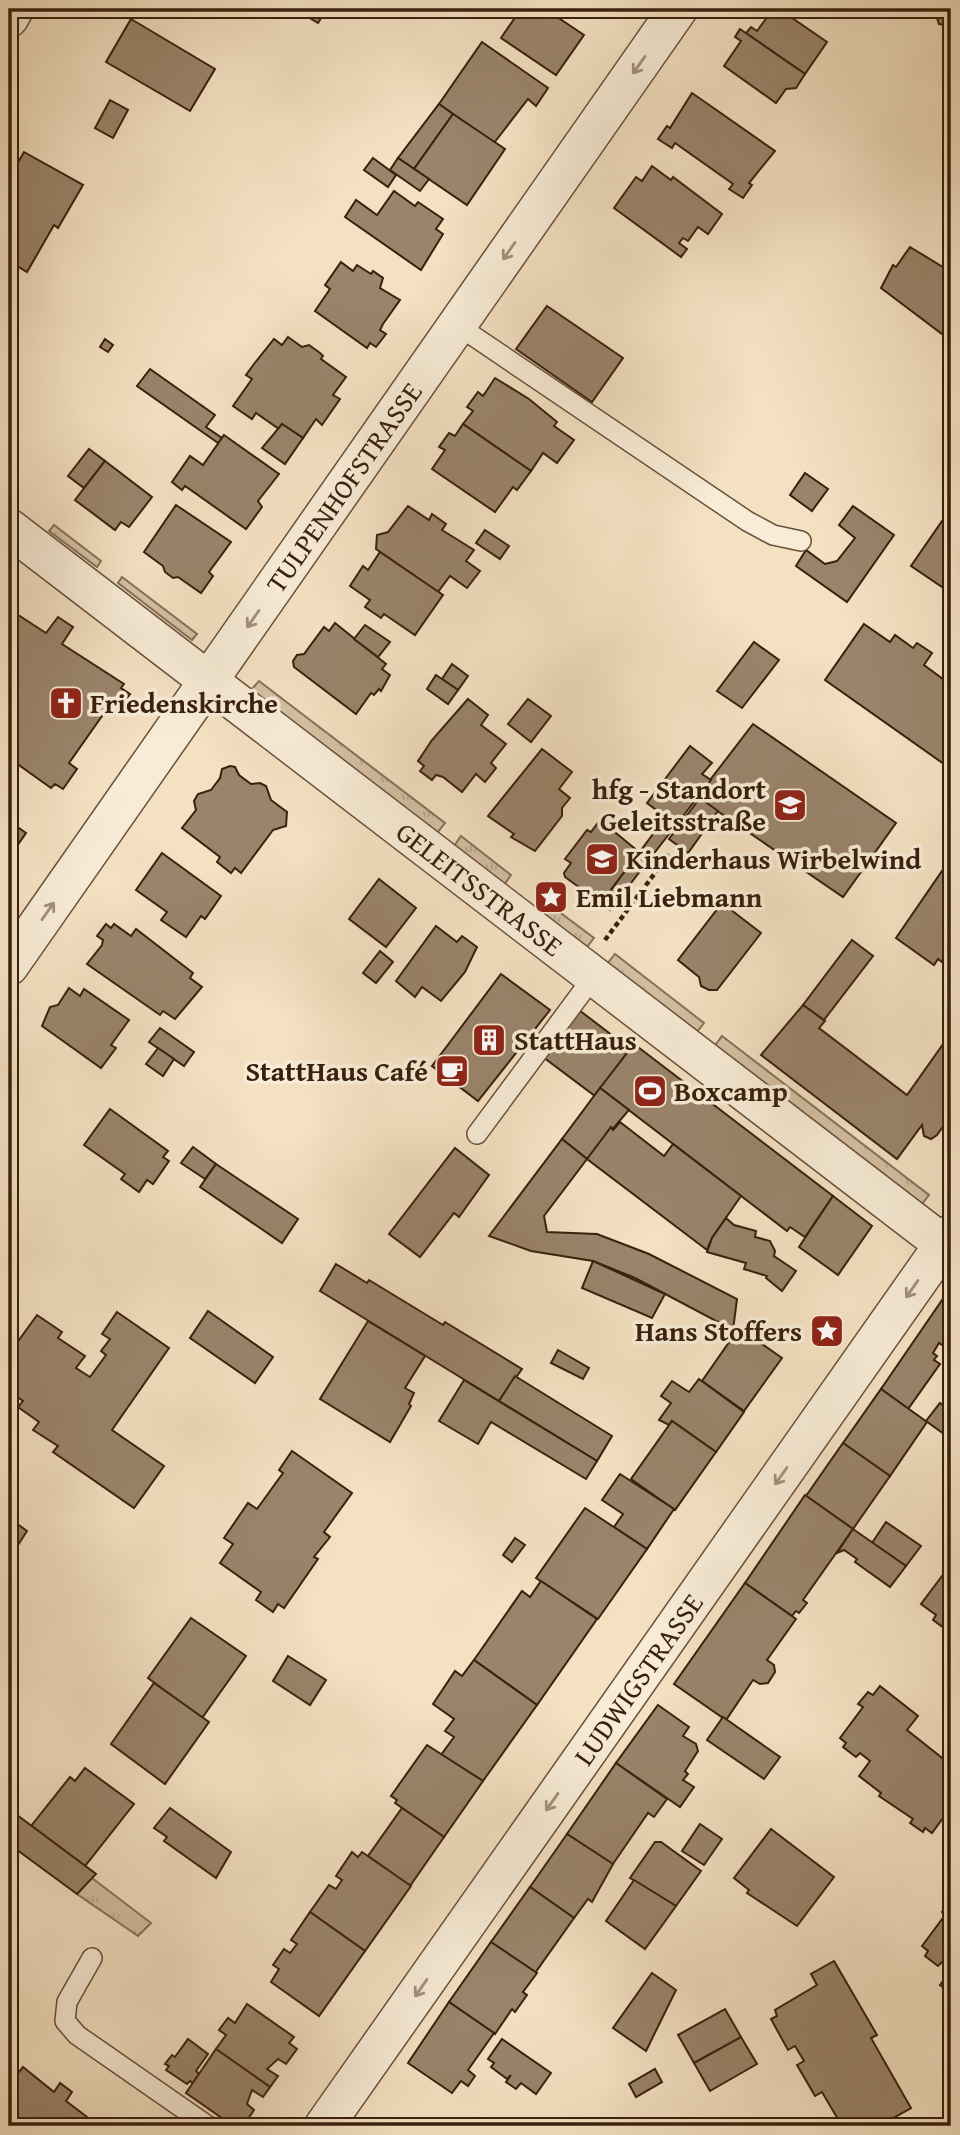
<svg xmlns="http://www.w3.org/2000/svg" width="960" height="2135" font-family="'Gentium Book Plus',serif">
  <defs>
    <pattern id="grass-tufts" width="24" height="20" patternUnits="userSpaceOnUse" patternTransform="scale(1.75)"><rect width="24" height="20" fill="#d4c0a3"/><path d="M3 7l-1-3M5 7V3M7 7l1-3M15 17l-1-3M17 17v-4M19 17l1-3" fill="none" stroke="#b7a58b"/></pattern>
  </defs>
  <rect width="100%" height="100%" fill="#f4e1c2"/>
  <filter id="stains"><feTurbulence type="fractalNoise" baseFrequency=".00286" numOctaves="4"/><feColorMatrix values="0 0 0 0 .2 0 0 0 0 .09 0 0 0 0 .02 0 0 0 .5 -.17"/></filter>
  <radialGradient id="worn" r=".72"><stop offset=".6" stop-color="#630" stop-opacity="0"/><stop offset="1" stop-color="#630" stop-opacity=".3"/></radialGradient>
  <!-- grass -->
  <g fill="url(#grass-tufts)" stroke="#867058" stroke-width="2">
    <polygon points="54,525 101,561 97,567 49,531"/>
    <polygon points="122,577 197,634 192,640 118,583"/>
    <polygon points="259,681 445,823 437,833 251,690"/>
    <polygon points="461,836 511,875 504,885 454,846"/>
    <polygon points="546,902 594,938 586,948 539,912"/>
    <polygon points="615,954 704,1023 696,1033 607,964"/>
    <polygon points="722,1036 929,1195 922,1204 714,1047"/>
    <polygon points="92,1878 151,1923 138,1936 77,1894"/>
  </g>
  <!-- building -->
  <g fill="#9a846b" stroke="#39200d" stroke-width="2">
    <polygon points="304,9 327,9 318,23 301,13"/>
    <polygon points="516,9 545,9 584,35 556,75 501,38 514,19 511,16"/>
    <polygon points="773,9 779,9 827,42 805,74 746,33 751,27 757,31"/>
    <polygon points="934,9 951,9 951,26 939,24"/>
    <polygon points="131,19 215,69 190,111 106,62"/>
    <polygon points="740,29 805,74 796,88 786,89 776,103 724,66 741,41 735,37"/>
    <polygon points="482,42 548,88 536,106 528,99 494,143 439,104"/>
    <polygon points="692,93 775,151 749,183 752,185 743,198 729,189 733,184 675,143 672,148 658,139 667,126 670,128"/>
    <polygon points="110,100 128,110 113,138 95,128"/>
    <polygon points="439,104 453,114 414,169 398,158"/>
    <polygon points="453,114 505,149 467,205 414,169"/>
    <polygon points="24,152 83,185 58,228 54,225 27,272 9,261 9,194 16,182 9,178"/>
    <polygon points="373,158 396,175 388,187 364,170"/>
    <polygon points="398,158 429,179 420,191 390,170"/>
    <polygon points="652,166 671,180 673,177 722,214 708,234 698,227 688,241 683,238 679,243 687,249 681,257 614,208 636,177 642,181"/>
    <polygon points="394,191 415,206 418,202 443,219 436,229 443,234 421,270 345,217 356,200 377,215"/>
    <polygon points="910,247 951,272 951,308 946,316 951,320 942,334 881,288 893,265 896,267"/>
    <polygon points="341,262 353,271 357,265 371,274 373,271 383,278 380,288 400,300 383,324 380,330 386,334 376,347 370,343 367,348 315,311 330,289 325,285"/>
    <polygon points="547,306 623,358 592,402 516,349"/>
    <polygon points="288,337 302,347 309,345 320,353 323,356 321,359 346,377 333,395 340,399 324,422 322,425 316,419 303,438 282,424 279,429 256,413 252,419 233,406 252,379 246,375 254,364 274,339 282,345"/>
    <polygon points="105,339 113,345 108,352 100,347"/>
    <polygon points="150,369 215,415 206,427 222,438 218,443 137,386"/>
    <polygon points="495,378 529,399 557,422 554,426 574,440 557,463 543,453 531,471 463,424 473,411 467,407 478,392 483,396"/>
    <polygon points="282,424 303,438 285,464 262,448"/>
    <polygon points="463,424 531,471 517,490 513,487 495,512 432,469 445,450 439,447 449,433 455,436"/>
    <polygon points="224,435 279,474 258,501 262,507 246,529 185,486 182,490 172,482 190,456 203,465"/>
    <polygon points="89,449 105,461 84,488 68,476"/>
    <polygon points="105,461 152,497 129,527 121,522 115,530 75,500"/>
    <polygon points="805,473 828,489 812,511 790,495"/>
    <polygon points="176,505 231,542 209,572 213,576 201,593 178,577 173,578 165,572 163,566 144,552"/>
    <polygon points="408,506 429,520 432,514 446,524 442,530 474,550 466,561 480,571 467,588 450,576 438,592 376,549 377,535 388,532"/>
    <polygon points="853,506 894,535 847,602 796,566 806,550 825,564 837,561 855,538 839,525"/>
    <polygon points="951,508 951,593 911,566"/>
    <polygon points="485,530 509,546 500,559 476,543"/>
    <polygon points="380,552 443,595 415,635 384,614 381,618 365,607 370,600 350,586 363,566 368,570"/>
    <polygon points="9,609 46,633 58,617 73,627 62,644 124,684 121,688 130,694 115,715 107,709 69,763 77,769 63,789 55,784 51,788 9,758 9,698 18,685 9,679"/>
    <polygon points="335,623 386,664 382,669 390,675 381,691 379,689 374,695 371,693 356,714 294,667 293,661 297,655 304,654 324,627 329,631"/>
    <polygon points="864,624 890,642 895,635 913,648 917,643 932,653 924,665 951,685 951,769 825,680"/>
    <polygon points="365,625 390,642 378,657 354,639"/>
    <polygon points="754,642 779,660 742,708 717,691"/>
    <polygon points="452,664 468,676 458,690 442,679"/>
    <polygon points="436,675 458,690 448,704 427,689"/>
    <polygon points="468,699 488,715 481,725 506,744 491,763 496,768 485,782 476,774 462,792 443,777 436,775 432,780 420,771 424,766 418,761 432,740"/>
    <polygon points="528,699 551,716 531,742 508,724"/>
    <polygon points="753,724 896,823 843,897 697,797"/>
    <polygon points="690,746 712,763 702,774 711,780 676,825 647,803"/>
    <polygon points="542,749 572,772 559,789 570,798 562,808 562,816 535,851 511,837 514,834 488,816"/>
    <polygon points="230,766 235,767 239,775 251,784 260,783 266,786 271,800 287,812 286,826 273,830 241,873 235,868 231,873 217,862 220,857 182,828 196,810 194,801 198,794 211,790 220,778 222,769"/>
    <polygon points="700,798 718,811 688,853 669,839"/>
    <polygon points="666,817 676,825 610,910 601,903"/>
    <polygon points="600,820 639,852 601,903 565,877 564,873 571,863 565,859 587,830 591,832"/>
    <polygon points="9,821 26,833 13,852 14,859 9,867"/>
    <polygon points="162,853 221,896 205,919 201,916 186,937 161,920 167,912 136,890"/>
    <polygon points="942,871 951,877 951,969 938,959 934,965 896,938"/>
    <polygon points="379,879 416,908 386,947 349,919"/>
    <polygon points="722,903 761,933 717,990 709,990 701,986 699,977 678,960"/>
    <polygon points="106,924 111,928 114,924 131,936 136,929 193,973 190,978 202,987 175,1019 163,1011 160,1015 87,964 102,945 103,940 97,936"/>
    <polygon points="436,926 457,942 462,936 477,947 465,972 441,1001 422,987 415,997 396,981"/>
    <polygon points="852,940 873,956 824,1020 803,1005"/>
    <polygon points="380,951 393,962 376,983 363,973"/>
    <polygon points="501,974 550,1010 478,1101 432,1066"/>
    <polygon points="69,988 80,996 84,989 129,1020 111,1045 116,1048 101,1068 42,1026 50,1007 58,1005"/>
    <polygon points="803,1005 825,1021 819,1028 907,1095 951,1033 951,1115 937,1135 931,1139 924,1136 922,1125 897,1159 761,1055"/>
    <polygon points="579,1010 630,1049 595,1096 543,1057"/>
    <polygon points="160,1028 194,1052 184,1066 149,1042"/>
    <polygon points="634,1044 833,1196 805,1237 790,1227 787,1231 600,1088"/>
    <polygon points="158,1048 174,1059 163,1076 146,1064"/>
    <polygon points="600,1088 629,1110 587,1159 562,1139"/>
    <polygon points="110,1109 168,1151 163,1157 169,1161 153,1184 147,1180 139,1192 121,1179 125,1174 84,1145"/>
    <polygon points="620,1122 664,1156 673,1144 741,1196 712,1238 707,1250 587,1159 611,1127 613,1130"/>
    <polygon points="562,1139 587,1159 544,1216 547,1232 597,1234 649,1254 737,1299 733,1330 635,1278 593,1261 531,1251 489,1236"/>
    <polygon points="193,1147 216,1164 205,1179 181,1163"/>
    <polygon points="455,1148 489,1175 459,1217 454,1213 420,1257 389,1234"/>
    <polygon points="216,1164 298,1219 282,1243 200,1187"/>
    <polygon points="833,1196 872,1226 838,1275 799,1247"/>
    <polygon points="726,1218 734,1225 756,1231 755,1237 770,1241 775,1251 774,1256 796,1271 782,1291 766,1278 767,1276 744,1269 746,1263 707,1252 712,1238"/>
    <polygon points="593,1261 665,1294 652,1318 582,1288"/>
    <polygon points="336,1264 367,1283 369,1280 443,1325 445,1322 522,1369 499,1401 320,1291"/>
    <polygon points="951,1287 951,1351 939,1343 933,1353 937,1356 934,1360 940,1364 908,1409 881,1389"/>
    <polygon points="208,1311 273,1357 255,1383 190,1338"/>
    <polygon points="117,1312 169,1348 112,1430 164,1466 134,1508 53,1452 58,1446 33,1430 39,1422 18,1407 23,1401 9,1391 9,1332 19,1340 37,1315 62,1332 58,1338 85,1356 76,1368 90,1377 106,1355 101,1351 110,1339 102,1334"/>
    <polygon points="368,1321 425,1356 405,1388 414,1393 409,1404 411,1406 390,1442 320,1399"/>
    <polygon points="739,1328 782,1358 744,1411 702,1381"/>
    <polygon points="558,1350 589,1368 583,1379 551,1363"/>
    <polygon points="515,1376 612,1436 597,1461 499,1401"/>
    <polygon points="699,1379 744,1412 716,1452 672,1421 669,1425 659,1420 671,1403 661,1396 672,1381 689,1392"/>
    <polygon points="464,1380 597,1461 586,1479 491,1422 478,1444 439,1421"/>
    <polygon points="881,1389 927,1422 890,1476 843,1443"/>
    <polygon points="940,1403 951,1411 951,1439 926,1421"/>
    <polygon points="672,1421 716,1452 675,1510 631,1479"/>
    <polygon points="843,1443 890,1476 853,1529 806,1496"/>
    <polygon points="292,1451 352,1493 324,1532 330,1537 314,1557 318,1559 284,1608 278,1604 273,1612 256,1600 261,1592 220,1563 233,1544 224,1538 248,1503 257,1509 283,1473 279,1470"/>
    <polygon points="620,1474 674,1509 647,1549 614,1527 623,1514 602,1500"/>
    <polygon points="805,1495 853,1529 803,1600 807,1603 799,1613 796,1611 792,1616 745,1583"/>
    <polygon points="585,1508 647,1549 598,1619 536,1578"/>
    <polygon points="9,1518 27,1531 9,1559"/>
    <polygon points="886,1522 921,1546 906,1566 872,1543"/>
    <polygon points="853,1529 906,1566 890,1587 855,1562 857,1559 844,1550 837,1553"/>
    <polygon points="515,1538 525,1545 512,1562 503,1555"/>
    <polygon points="951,1564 951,1633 933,1620 936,1615 921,1604"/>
    <polygon points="541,1581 597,1619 537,1705 474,1660 522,1591 530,1597"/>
    <polygon points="745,1583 796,1619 767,1660 774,1665 775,1672 768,1683 760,1684 753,1680 726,1720 674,1684"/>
    <polygon points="191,1618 246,1656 202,1718 148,1678"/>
    <polygon points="288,1656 326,1680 310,1705 273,1681"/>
    <polygon points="474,1660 537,1705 483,1781 441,1755 454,1737 445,1731 454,1719 433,1704 455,1671 462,1676"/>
    <polygon points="154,1683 209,1722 165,1784 111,1744"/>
    <polygon points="880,1686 918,1716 907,1730 951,1765 951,1807 932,1833 925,1828 923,1832 910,1823 913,1819 879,1796 881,1793 859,1776 870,1761 860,1753 856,1757 843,1747 846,1743 840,1738 863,1707 858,1704 868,1692 873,1695"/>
    <polygon points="658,1705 689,1727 683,1736 696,1744 698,1751 685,1771 688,1774 683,1780 694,1787 680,1807 616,1763"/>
    <polygon points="723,1717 780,1757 764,1779 707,1740"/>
    <polygon points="427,1745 483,1781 444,1837 395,1803 397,1800 391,1796"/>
    <polygon points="616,1763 667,1799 654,1817 648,1813 613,1864 567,1834"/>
    <polygon points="85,1768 134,1804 85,1866 31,1826 70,1777 75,1781"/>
    <polygon points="170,1808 231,1852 216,1878 164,1841 167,1837 154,1828"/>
    <polygon points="402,1808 444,1837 410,1886 368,1856"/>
    <polygon points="9,1809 96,1874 77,1894 9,1844"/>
    <polygon points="700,1824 722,1839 704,1865 682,1851"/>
    <polygon points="771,1829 834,1877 797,1926 747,1893 749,1890 734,1878"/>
    <polygon points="567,1834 613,1864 592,1902 588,1899 574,1918 530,1887"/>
    <polygon points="655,1842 661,1842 701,1871 676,1906 630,1878"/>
    <polygon points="352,1852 358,1857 362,1852 411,1886 365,1951 310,1912 329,1885 336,1889 342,1880 336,1876"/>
    <polygon points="634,1880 676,1906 645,1949 606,1921"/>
    <polygon points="530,1887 574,1918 535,1973 491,1942"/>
    <polygon points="951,1900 951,1969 942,1962 938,1966 925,1956 928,1951 922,1946 945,1915 942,1912"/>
    <polygon points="310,1912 365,1951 319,2016 271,1982 279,1969 273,1965 284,1949 290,1953 297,1944 291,1940"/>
    <polygon points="491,1942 537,1973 523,1992 527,1995 515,2012 512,2009 495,2034 449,2002"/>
    <polygon points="834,1961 877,2035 871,2038 911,2108 879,2126 842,2126 822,2092 815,2096 797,2065 804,2061 795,2046 788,2050 771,2019 777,2016 775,2010 817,1985 811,1974"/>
    <polygon points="951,1971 951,1993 940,1985"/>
    <polygon points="652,1973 676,1990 646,2051 613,2028"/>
    <polygon points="449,2002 494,2033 468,2070 475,2076 468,2086 461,2081 452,2093 408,2063"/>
    <polygon points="247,2004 294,2037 289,2043 297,2049 286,2064 278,2059 267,2069 278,2076 270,2087 216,2049 226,2035 219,2030 228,2018 235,2023"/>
    <polygon points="725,2009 741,2037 694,2063 678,2035"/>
    <polygon points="741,2037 757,2064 710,2091 694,2063"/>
    <polygon points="188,2039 208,2054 196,2071 199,2074 193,2083 190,2081 187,2084 166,2070 169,2066 165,2064 172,2055 175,2057"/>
    <polygon points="502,2039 551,2073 536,2094 521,2083 516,2089 506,2082 511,2075 507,2079 491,2067 494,2063 488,2059"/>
    <polygon points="216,2049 270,2087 263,2097 252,2090 247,2104 254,2110 244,2125 236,2119 232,2125 186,2093"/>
    <polygon points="23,2067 54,2092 60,2083 72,2092 66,2101 99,2126 10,2126 9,2084"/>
    <polygon points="655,2069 662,2082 636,2097 629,2084"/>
  </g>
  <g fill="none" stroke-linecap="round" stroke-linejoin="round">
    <!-- lane casing -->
    <g stroke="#68503a" stroke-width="22">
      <g id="lane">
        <polyline points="457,325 747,521 773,535 801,541"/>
        <polyline points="477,1134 594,976"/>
        <polyline points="92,1958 67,2002 65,2021 77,2035 208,2126"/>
      </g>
    </g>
    <!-- street casing -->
    <g stroke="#68503a" stroke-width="41">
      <g id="street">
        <polyline points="9,18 14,9"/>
        <path id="s1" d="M9 528 951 1250"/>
        <path id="s2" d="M9 966 678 9"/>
        <path id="s3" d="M324 2126 951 1234"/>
      </g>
    </g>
    <!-- path -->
    <polyline stroke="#39200d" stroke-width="4.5" stroke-dasharray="5 3.5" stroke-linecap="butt" points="605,940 670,853"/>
    <!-- lane -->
    <use href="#lane" stroke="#f8ecd7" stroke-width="19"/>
    <!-- street -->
    <use href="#street" stroke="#f8ecd7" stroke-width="38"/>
  </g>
  <!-- one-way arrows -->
  <defs><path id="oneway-shaft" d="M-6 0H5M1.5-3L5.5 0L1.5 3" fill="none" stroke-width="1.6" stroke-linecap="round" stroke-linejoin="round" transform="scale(1.75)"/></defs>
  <g stroke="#a2907c">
    <use href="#oneway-shaft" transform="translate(639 65) rotate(125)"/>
    <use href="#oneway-shaft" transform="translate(509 251) rotate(125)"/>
    <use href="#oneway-shaft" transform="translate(253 619) rotate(125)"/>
    <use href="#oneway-shaft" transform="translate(48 911) rotate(-55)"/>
    <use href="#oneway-shaft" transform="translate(912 1289) rotate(125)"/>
    <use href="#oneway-shaft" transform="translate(781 1476) rotate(125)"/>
    <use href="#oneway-shaft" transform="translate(552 1802) rotate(125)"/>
    <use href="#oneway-shaft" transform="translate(421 1988) rotate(125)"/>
  </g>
  <!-- icons -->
  <defs>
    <g id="church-square" transform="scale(1.75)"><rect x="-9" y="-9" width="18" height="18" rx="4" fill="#8f2418" stroke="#f8ecd7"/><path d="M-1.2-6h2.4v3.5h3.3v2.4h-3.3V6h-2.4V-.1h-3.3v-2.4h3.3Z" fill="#fff"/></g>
    <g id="university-square" transform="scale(1.75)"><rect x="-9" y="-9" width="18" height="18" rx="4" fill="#8f2418" stroke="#f8ecd7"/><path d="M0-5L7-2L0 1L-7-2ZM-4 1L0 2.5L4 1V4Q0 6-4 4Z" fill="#fff"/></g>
    <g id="school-square" transform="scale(1.75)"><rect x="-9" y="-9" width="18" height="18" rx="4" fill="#8f2418" stroke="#f8ecd7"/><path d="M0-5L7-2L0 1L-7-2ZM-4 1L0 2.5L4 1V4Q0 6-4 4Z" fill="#fff"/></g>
    <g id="sight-square" transform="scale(1.75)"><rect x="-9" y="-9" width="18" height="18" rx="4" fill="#8f2418" stroke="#f8ecd7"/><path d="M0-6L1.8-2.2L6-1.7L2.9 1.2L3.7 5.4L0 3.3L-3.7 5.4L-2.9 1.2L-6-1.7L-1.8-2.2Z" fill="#fff"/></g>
    <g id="building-square" transform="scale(1.75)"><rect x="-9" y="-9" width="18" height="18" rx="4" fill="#8f2418" stroke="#f8ecd7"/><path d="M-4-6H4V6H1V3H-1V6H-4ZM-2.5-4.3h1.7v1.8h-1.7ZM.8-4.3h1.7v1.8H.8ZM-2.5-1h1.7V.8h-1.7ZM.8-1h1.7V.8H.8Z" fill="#fff"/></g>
    <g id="cafe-square" transform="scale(1.75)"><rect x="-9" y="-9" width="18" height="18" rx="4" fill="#8f2418" stroke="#f8ecd7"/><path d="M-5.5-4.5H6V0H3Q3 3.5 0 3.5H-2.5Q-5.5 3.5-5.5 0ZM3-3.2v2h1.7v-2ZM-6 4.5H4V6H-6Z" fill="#fff"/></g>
    <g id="stadium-square" transform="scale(1.75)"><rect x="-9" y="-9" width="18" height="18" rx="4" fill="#8f2418" stroke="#f8ecd7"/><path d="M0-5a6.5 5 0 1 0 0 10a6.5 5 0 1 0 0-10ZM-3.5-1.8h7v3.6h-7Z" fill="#fff"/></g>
  </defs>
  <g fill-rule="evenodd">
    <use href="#church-square" x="66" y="703"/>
    <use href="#university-square" x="790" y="805"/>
    <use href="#school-square" x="602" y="859"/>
    <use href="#sight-square" x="551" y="897"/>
    <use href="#building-square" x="489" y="1040"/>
    <use href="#cafe-square" x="452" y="1071"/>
    <use href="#stadium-square" x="650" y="1091"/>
    <use href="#sight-square" x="827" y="1331"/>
  </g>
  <g text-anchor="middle" stroke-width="7" stroke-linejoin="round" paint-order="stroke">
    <!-- street labels -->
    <g font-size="28" fill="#39200d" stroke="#f8ecd7">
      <text dy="10" stroke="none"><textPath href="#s2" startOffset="584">TULPENHOFSTRASSE</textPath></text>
      <text dy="10" stroke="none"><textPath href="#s1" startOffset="593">GELEITSSTRASSE</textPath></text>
      <text dy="10" stroke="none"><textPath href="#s3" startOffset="546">LUDWIGSTRASSE</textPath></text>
    </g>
    <!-- poi labels -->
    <g font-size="28" font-weight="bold" fill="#39200d" stroke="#f8ecd7" text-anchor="start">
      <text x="90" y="713">Friedenskirche</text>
      <text x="766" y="799" text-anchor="end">hfg - Standort<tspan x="766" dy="32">Geleitsstraße</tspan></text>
      <text x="626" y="869">Kinderhaus Wirbelwind</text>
      <text x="576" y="907">Emil Liebmann</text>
      <text x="514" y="1050">StattHaus</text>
      <text x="428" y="1081" text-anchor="end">StattHaus Café</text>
      <text x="674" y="1101">Boxcamp</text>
      <text x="802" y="1341" text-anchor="end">Hans Stoffers</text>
    </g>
  </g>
  <!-- margin -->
  <rect width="960" height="2135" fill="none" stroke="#f4e1c2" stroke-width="35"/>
  <rect x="10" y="10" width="939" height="2114" fill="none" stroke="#39200d" stroke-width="3.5"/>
  <rect x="18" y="18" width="925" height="2100" fill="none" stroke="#39200d" stroke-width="2"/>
  <rect width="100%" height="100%" filter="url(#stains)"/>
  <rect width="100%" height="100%" fill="url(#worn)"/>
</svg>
